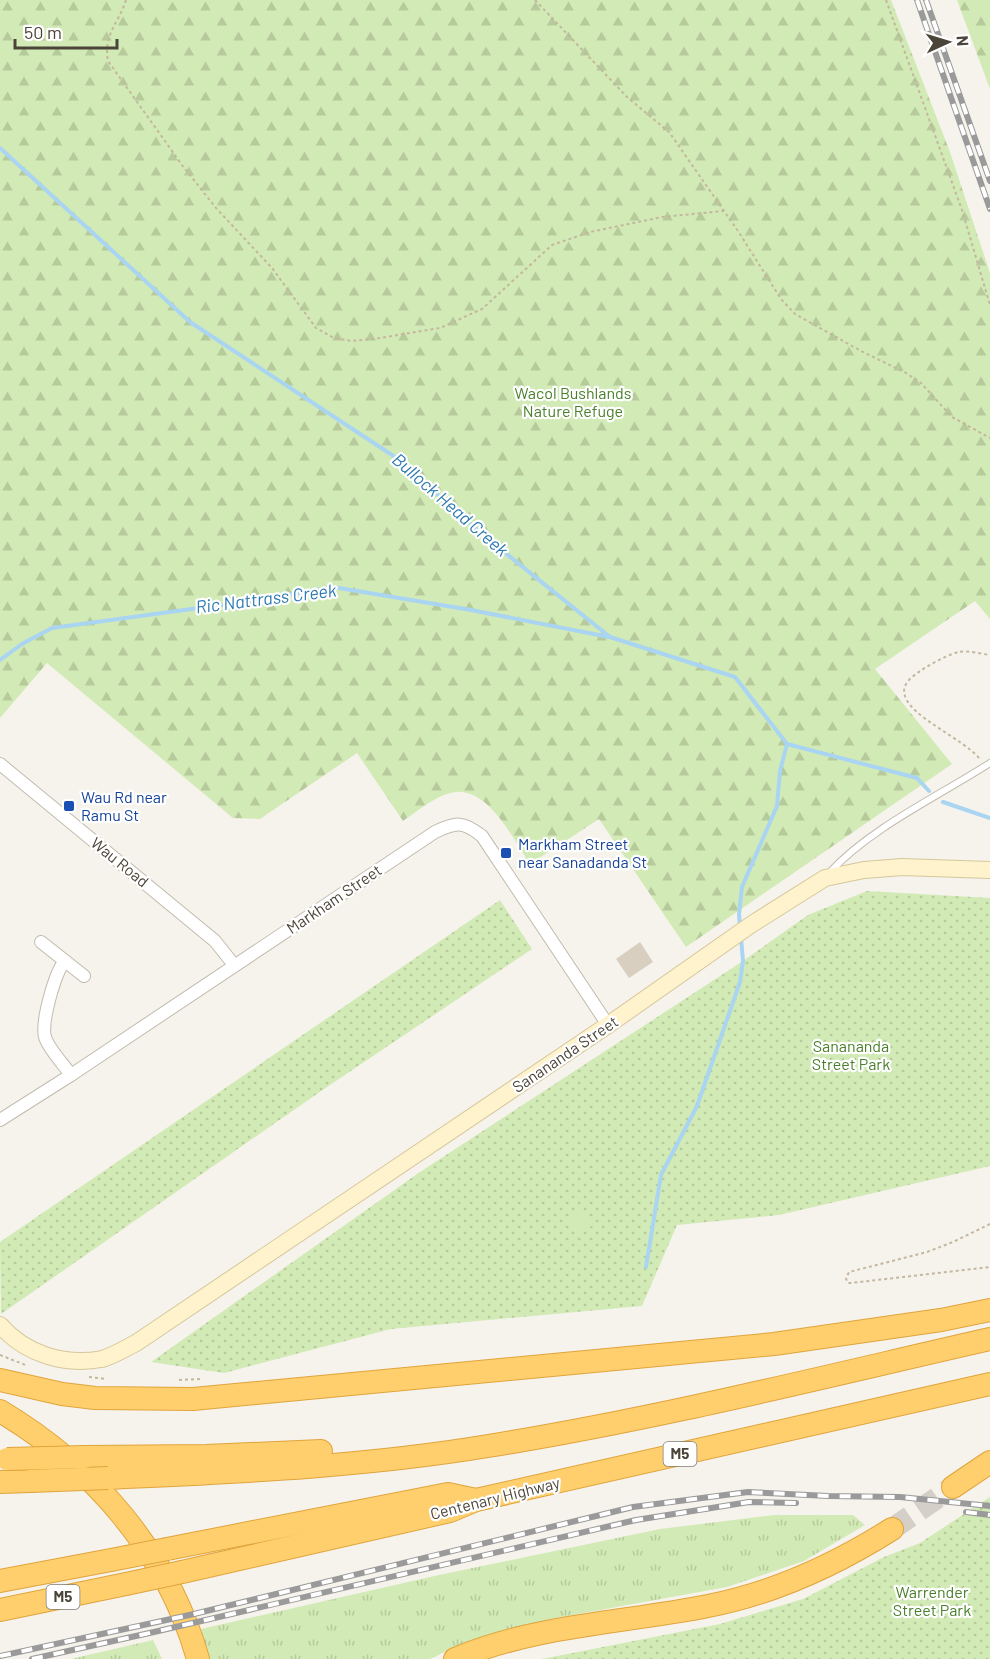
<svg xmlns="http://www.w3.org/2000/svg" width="990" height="1659" font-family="Barlow,sans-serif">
  <defs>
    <pattern id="grass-tufts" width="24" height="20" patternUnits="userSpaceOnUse" patternTransform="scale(1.5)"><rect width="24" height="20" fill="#d2eab5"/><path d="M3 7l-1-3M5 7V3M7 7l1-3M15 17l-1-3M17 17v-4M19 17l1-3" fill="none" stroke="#b6ca9c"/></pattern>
    <pattern id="forest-firs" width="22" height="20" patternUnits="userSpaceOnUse" patternTransform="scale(1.5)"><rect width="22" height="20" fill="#d2eab5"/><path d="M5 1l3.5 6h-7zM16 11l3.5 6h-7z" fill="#b6ca9c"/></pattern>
    <pattern id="park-dots" width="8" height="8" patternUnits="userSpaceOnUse" patternTransform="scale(1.5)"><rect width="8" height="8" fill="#d2eab5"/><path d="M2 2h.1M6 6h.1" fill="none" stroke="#b6ca9c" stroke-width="1.8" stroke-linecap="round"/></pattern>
  </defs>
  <rect width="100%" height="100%" fill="#f6f3ec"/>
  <!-- grass -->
  <g fill="url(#grass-tufts)">
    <polygon points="775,1515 853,1515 865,1525 804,1561 727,1587 556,1618 508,1630 453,1648 430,1659 208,1659 201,1629 439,1575 660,1529"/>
    <polygon points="153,1640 162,1659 71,1659"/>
  </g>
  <!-- forest -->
  <g fill="url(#forest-firs)">
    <path d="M0 0H891L950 152 990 273V619L975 601 875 669 952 764 686 947 599 819 530 864C514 840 489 789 456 792 437 794 418 811 403 821L357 753 260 819 233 818 47 663 0 718Z"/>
    <polygon points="957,0 990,0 990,89"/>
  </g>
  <!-- park -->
  <g fill="url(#park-dots)">
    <polygon points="867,891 990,898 990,1166 779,1215 677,1225 642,1306 391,1329 224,1373 151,1362 420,1172 743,961 808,915"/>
    <polygon points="500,900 532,949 324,1089 1,1314 0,1242"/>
    <polygon points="990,1497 990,1659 542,1659 720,1624 803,1599 884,1557 920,1543"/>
  </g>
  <!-- pitch -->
  <polygon fill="#d2eab5" points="581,1208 594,1224 578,1237 564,1221"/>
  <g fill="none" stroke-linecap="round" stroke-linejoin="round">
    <!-- stream -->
    <g stroke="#a9d4f2" stroke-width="4">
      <polyline points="0,148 190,322 395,457 483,535 610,637 735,677 787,744 917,778 929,791"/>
      <polyline points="0,660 22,644 52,628 265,599 333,587 471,610 609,637"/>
      <polyline points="943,802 990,818"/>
      <polyline points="740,927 739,914 742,887 777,806 780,771 787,744"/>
      <polyline points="646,1267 661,1175 697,1106 740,982 743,961 741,938"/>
    </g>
  </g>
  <!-- building -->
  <polygon fill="#d8cfc1" points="640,942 653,962 629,978 616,959"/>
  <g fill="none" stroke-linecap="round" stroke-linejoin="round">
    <!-- highway-tunnel -->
    <polyline stroke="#d4d0c8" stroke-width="22" stroke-dasharray="22 11" stroke-linecap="butt" points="892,1529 953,1487"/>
    <!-- lane casing -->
    <g stroke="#c2bbae" stroke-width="8">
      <path id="lane" d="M829 873C870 828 939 796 990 763"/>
    </g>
    <!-- street casing -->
    <g stroke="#c2bbae" stroke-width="14">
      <g id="street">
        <polyline points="0,764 215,941 234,965"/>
        <polyline points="41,942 84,976"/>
        <path d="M65 961C55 972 41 1022 45 1037 48 1048 64 1065 71 1075"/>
        <path d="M0 1120 71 1075 435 832C456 822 463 821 482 836L608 1025"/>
      </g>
    </g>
    <!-- secondary casing -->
    <g stroke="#d6c79b" stroke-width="18">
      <path id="secondary" d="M0 1325C25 1354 64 1366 102 1359 113 1356 126 1348 136 1343L608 1025 752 924 825 878 864 870 902 867 990 870"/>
    </g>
    <!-- highway casing -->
    <g stroke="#e0a43c" stroke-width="24">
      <g id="highway">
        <polyline points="0,1380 62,1394 95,1398 193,1399 774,1344 941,1320 990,1310"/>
        <path d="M0 1411C94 1467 168 1553 198 1659"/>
        <polyline points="84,1457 206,1456 321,1451"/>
        <path d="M108 1478C234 1472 362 1467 488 1446 657 1419 823 1377 990 1339"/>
        <polyline points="0,1482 31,1481"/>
        <polyline points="953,1487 990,1462"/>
        <polyline points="167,1549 448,1494 476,1500"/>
        <polyline points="182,1572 450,1511 476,1500 990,1384"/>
        <polyline points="0,1581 111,1560"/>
        <polyline points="0,1610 126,1584"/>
        <path d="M455 1659C535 1625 623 1623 708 1606 775 1593 835 1565 892 1529"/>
      </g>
    </g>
    <!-- path -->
    <g stroke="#c4b79f" stroke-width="2" stroke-dasharray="3 3" stroke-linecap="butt">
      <path d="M126 0C119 23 103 34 108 61L182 165 216 208 272 268 316 328 334 338 352 341 380 338 440 328 482 309 552 245 590 232 662 217 724 211"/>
      <polyline points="535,0 627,97 669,132 738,231 781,299 795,314 861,351 906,373 921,383 952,417 990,438"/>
      <polyline points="886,0 962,210 990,305"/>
      <path d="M979 758C963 739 911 717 905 696 901 684 912 677 920 671 931 664 945 656 958 652 967 650 981 654 990 655"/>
      <polyline points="990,1224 953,1242 927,1252 849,1272 846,1279 848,1283 851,1283 990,1267"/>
      <polyline points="0,1355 28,1366"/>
      <polyline points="89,1377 107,1379"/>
      <polyline points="179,1380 200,1379"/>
    </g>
    <!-- lane -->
    <use href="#lane" stroke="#fff" stroke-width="6"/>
    <!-- street -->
    <use href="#street" stroke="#fff" stroke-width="12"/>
    <!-- secondary -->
    <use href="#secondary" stroke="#fff3cd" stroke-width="16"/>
    <!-- highway -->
    <use href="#highway" stroke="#ffcf6e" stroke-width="22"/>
    <!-- rail casing -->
    <g stroke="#9a9a9a" stroke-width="6">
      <g id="rail">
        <polyline points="917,0 990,209"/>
        <polyline points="926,0 990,181"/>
        <polyline points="966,1512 990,1515"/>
        <polyline points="0,1656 194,1614 633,1507 748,1492 828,1496 900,1497 990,1506"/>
        <polyline points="32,1659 154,1632 636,1520 749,1502 796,1503"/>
      </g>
    </g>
    <!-- rail -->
    <use href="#rail" stroke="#fff" stroke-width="4" stroke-dasharray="11" stroke-linecap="butt"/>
    <!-- highway-bridge casing -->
    <g stroke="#e0a43c" stroke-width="24" stroke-linecap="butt">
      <g id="highway-bridge">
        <polyline points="7,1459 84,1457"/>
        <polyline points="31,1481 108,1478"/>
        <polyline points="111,1560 167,1549"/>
        <polyline points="126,1584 182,1572"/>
      </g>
    </g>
    <!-- highway-bridge -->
    <use href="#highway-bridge" stroke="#ffcf6e" stroke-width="22"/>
  </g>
  <!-- markers -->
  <g fill="#1a4fb4" stroke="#fff" stroke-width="2">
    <rect x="63" y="800" width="12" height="12" rx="3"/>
    <rect x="500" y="847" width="12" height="12" rx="3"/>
  </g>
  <g text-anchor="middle" stroke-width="4.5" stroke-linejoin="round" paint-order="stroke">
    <!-- shield labels -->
    <g fill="#fff" stroke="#817c74" stroke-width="1.5">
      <rect x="663.5" y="1442" width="33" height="24" rx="4.5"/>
      <rect x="46.5" y="1585" width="33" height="24" rx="4.5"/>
    </g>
    <g font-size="15" font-weight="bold" fill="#4b4439">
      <text x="680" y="1459">M5</text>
      <text x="63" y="1602">M5</text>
    </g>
    <!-- park labels -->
    <g font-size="16" fill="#4a7f2a" stroke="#fff">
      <text x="573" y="399">Wacol Bushlands<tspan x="573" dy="18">Nature Refuge</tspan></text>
      <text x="851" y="1052">Sanananda<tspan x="851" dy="18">Street Park</tspan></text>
      <text x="932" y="1598">Warrender<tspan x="932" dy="18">Street Park</tspan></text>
    </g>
    <!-- transit labels -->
    <g font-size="16" fill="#164399" stroke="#fff" text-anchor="start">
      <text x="81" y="803">Wau Rd near<tspan x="81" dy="18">Ramu St</tspan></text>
      <text x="518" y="850">Markham Street<tspan x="518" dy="18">near Sanadanda St</tspan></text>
    </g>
    <!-- street labels -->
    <g font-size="16" fill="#4b4439" stroke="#fff">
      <text transform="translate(120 862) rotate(39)" y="6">Wau Road</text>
      <text transform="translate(334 899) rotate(-34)" y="6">Markham Street</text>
      <text transform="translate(565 1054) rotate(-34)" y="6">Sanananda Street</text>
      <text transform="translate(495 1498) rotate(-14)" y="6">Centenary Highway</text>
    </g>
    <!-- water labels -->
    <g font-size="18" font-style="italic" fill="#2e7ab2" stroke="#fff">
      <text transform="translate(450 505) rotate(41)" y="6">Bullock Head Creek</text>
      <text transform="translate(266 599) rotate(-7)" y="6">Ric Nattrass Creek</text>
    </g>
  </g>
  <!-- north arrow -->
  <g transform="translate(948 42) rotate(86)" stroke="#ffffff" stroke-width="4.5" paint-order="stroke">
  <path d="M0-4.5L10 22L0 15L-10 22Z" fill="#4b4439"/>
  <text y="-9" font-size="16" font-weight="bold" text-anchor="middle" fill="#4b4439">N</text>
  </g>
  <!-- scale -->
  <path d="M15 39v9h102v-9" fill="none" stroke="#4b4439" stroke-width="3"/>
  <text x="24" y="39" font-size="18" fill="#4b4439" stroke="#ffffff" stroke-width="4.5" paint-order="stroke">50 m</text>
</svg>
